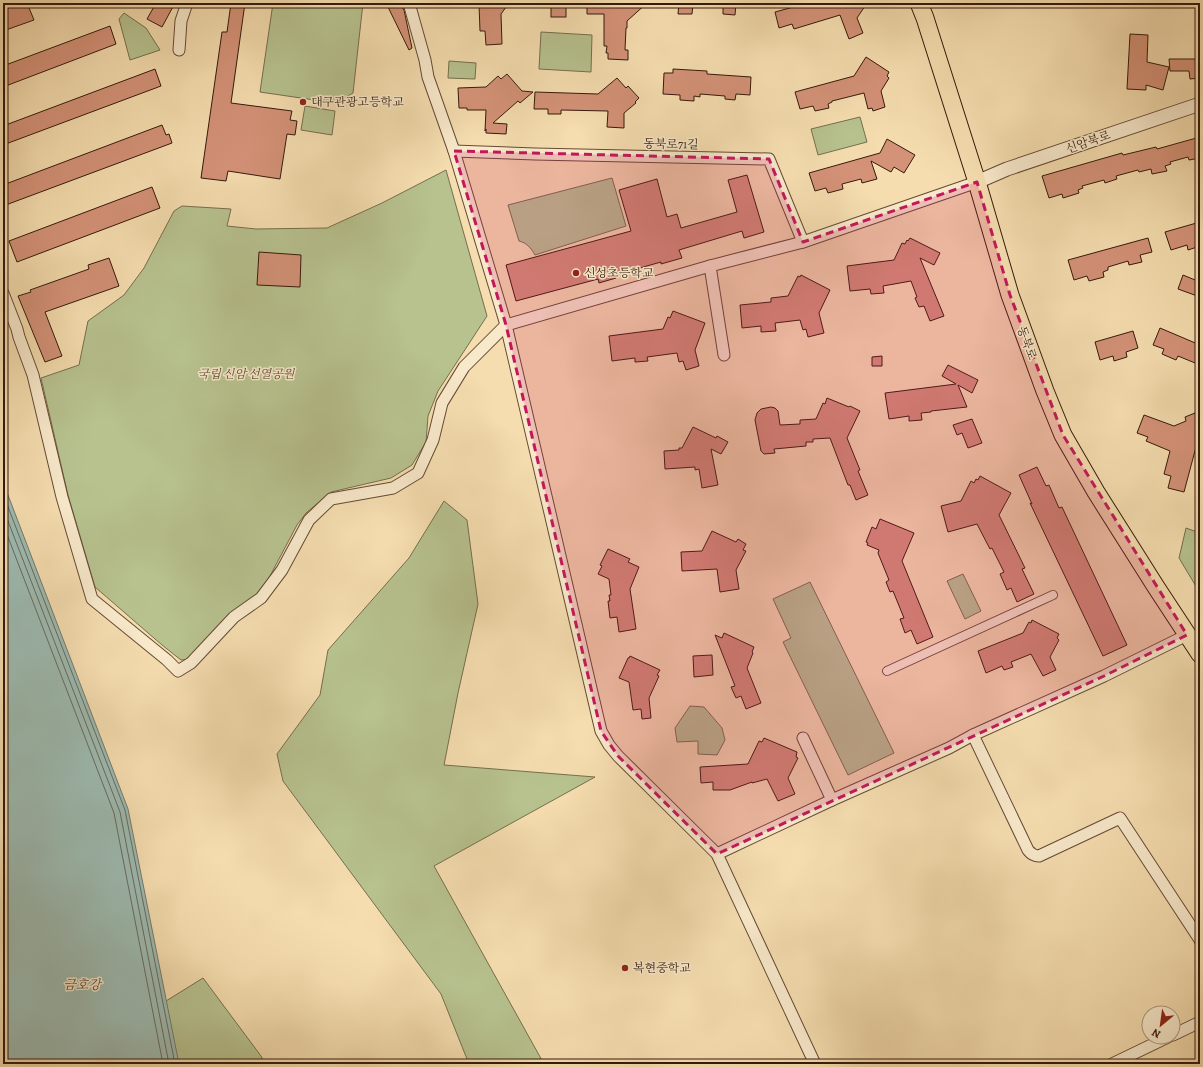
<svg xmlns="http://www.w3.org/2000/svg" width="1203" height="1067" font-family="Alegreya,'Noto Serif KR',serif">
  <rect width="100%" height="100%" fill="#f5ddaf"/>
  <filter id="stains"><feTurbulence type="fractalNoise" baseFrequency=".005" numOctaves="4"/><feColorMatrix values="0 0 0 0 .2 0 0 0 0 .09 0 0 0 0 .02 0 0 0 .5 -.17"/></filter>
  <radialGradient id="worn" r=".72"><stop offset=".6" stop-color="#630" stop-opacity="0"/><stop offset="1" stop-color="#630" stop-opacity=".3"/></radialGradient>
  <!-- green -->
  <g fill="#b7c28f" stroke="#766e4d">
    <polygon points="273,3 363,3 353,93 335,103 260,92"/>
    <polygon points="124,13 146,28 160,50 130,60 119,19"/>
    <polygon points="541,32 592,35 591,72 539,69"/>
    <polygon points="449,61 476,63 475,79 448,78"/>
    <polygon points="305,106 335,111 332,135 301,130"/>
    <polygon points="860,117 867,142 818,155 811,129"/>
    <polygon points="446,170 487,316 438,391 428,416 426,442 412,465 391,478 331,492 306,513 297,525 261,593 229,614 191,659 181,660 162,645 95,587 68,495 41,378 79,365 88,321 124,295 144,268 174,211 182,206 231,209 227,226 256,229 327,228 382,203"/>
    <path d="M612 178 626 226 535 255C531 248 527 243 519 241L508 205Z"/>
    <polygon points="444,501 467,520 478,604 458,693 444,765 595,777 434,866 544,1064 469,1064 441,994 283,781 277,754 320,695 328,650 409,558"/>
    <polygon points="1186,528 1200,533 1200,593 1179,558"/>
    <polygon points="963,574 981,611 965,619 947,581"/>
    <polygon points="810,582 894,753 848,775 783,642 791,638 773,599"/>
    <polygon points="690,706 704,707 722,728 725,740 717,755 698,754 698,741 677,742 675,728"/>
    <polygon points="203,978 261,1056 265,1064 177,1064 166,1001"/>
  </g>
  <!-- water -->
  <polygon fill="#9dbbb1" stroke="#737a6f" points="3,482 128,809 179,1064 3,1064"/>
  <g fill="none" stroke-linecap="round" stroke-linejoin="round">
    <!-- shore -->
    <g stroke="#696a5e" stroke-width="1">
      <polyline points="3,494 125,810 175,1064"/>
      <polyline points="3,508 120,812 169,1064"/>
      <polyline points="3,524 114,813 163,1064"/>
    </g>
  </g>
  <!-- building -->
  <g fill="#d49278" stroke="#35190b">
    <polygon points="21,3 27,3 34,20 3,31 3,10"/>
    <polygon points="156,3 175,3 162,27 147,19"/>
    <polygon points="231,3 245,3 231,103 292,111 290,120 297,121 295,135 287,134 280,179 228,171 226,181 201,178 222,32 227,32"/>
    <polygon points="393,3 399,3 404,10 412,48 409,50 388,7"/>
    <polygon points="489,3 509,3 501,14 502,44 486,45 485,31 480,31 479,4 486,6"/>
    <rect x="551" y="3" width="15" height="14"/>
    <polygon points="587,3 647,3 627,21 627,28 626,28 625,50 628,50 628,60 608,59 608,53 606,53 607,46 604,46 604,14 587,14"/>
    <polygon points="679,3 693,3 692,14 678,14"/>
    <polygon points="723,3 736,3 735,15 723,14"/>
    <polygon points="808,3 810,6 820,3 867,3 857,18 863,33 849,39 840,15 794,29 792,24 779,28 775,12"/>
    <polygon points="110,26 116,44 3,87 3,66"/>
    <polygon points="1130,34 1148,35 1147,62 1169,67 1163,90 1146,85 1146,90 1127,89"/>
    <polygon points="866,57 889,72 887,76 889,78 881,91 885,107 873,111 872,108 868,109 864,93 832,101 832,102 828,104 829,108 815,111 813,106 800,109 795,92 854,76"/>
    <polygon points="1169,59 1200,59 1200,78 1190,79 1189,71 1170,71"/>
    <polygon points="155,69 161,86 3,145 3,126"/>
    <polygon points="673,69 707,71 707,74 751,77 750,95 736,94 735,100 725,99 725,96 700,94 700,97 694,96 694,101 680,100 680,95 663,94 664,73 673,73"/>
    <polygon points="507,74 522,91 533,92 520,103 518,101 493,123 507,124 506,134 486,133 486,129 485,131 486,110 467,110 467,108 459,108 458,88 486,87 498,76 501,79"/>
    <polygon points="617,78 626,88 628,86 639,98 635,102 636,103 624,113 624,128 607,127 608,111 561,110 561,114 548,114 548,109 534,109 535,92 598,94"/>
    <polygon points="162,125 166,135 169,134 172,143 3,206 3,185"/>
    <polygon points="1200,137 1200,158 1189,160 1188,157 1170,162 1171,164 1165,166 1167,171 1152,174 1151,169 1139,172 1138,170 1116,176 1117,179 1105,183 1104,180 1082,186 1083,188 1078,190 1079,193 1063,198 1062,194 1049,198 1042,176 1122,153 1123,155 1156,147 1157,149"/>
    <polygon points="887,139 915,155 904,173 894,167 891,172 871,161 877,179 862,183 861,179 842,184 843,189 828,193 826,188 815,191 809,173 880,153"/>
    <polygon points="747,175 764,232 744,238 742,231 679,250 682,258 661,264 661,262 615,275 616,278 599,283 598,279 516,301 506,265 631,231 619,190 657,179 667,217 677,214 681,228 737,212 728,180"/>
    <polygon points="152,187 160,208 17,262 9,241"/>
    <polygon points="1200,222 1200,246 1188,250 1187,245 1171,250 1165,232"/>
    <polygon points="910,238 940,253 934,265 920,258 944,316 930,321 924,306 919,307 915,298 917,297 911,281 883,286 884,293 871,294 870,289 850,291 847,266 894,260 902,243 905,244 907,240 908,241"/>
    <polygon points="1148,238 1152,252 1140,255 1142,262 1129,265 1128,261 1108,267 1108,270 1103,272 1104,277 1089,281 1087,276 1074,280 1068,260"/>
    <polygon points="259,252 301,255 300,287 257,285"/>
    <polygon points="109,258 119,286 45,312 62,356 45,362 18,296 31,292 30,290 89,269 88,265"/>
    <polygon points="801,275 830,290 819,313 824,333 808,337 806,329 803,330 800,320 775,323 776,331 761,332 761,326 742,328 740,305 771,302 771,298 788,296 798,276 800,277"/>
    <polygon points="1183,275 1200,282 1200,297 1178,289"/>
    <polygon points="673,311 705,323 695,350 699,366 686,370 683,361 679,362 677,353 647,357 648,361 635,362 635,358 612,361 609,336 663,329 668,317 670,318"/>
    <polygon points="1160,328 1200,345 1200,365 1178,356 1176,360 1162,354 1164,349 1153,345"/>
    <polygon points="1133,331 1138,348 1126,352 1127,357 1114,361 1113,356 1100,360 1095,342"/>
    <polygon points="882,356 882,366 872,366 872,357"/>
    <polygon points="948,365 978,380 972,393 958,385 967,407 931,411 931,412 921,413 922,420 909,421 909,416 889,419 885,393 956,384 942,376"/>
    <polygon points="827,398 849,407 850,406 860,411 847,438 860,470 858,471 868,495 856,500 850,485 848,485 830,438 813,439 813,442 806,442 806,446 774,449 775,453 764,454 761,451 755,420 757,413 761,409 771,407 775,408 778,411 780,425 800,424 800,420 816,419 823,403 825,404"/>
    <polygon points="1200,411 1200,456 1196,447 1184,492 1168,488 1171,476 1164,474 1170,451 1146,441 1148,437 1137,433 1144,415 1174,426 1186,421 1185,417"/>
    <polygon points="972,419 982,443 968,448 962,433 957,435 953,425"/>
    <polygon points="693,427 716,438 717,436 728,442 721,454 711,449 718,485 702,488 699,469 695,470 695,467 665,469 664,451 679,450 679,448 682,448"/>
    <polygon points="1037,467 1046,486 1049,485 1059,508 1062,507 1127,645 1103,656 1030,503 1032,504 1019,475"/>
    <polygon points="980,476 1011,493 999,515 1025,568 1022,569 1034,594 1017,602 1011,588 1007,590 1000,574 1004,572 992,548 990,549 977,524 948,532 941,506 961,501 971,481 974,483 976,479 978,480"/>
    <polygon points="880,519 914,533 902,561 933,637 917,644 911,630 905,633 900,619 904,618 893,591 890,592 886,582 889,580 878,553 879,550 867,545 868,543 866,542 872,527 876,529"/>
    <polygon points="712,531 736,542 738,539 746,544 743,550 746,551 736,570 739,589 720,592 717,569 682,571 681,552 702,551"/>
    <polygon points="608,549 630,559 628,562 639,567 630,589 636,629 619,632 617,617 610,618 608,601 610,601 609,595 611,595 609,579 598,574 602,566 600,565"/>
    <polygon points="1032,620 1059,634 1057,638 1059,640 1050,657 1056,670 1043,676 1031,654 1011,662 1013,667 1004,670 1002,666 986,673 978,651 1023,633 1029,622 1031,623"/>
    <polygon points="724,633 754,647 752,652 753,653 747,668 761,703 746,709 741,696 736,698 731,687 735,686 715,635 722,638"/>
    <polygon points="712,655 713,675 694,677 693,656"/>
    <polygon points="630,656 660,670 657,675 659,676 649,698 651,718 642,719 641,709 633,710 629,682 619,678 628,658 629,658"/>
    <polygon points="764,738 797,752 796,757 798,758 788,778 795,794 778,801 767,779 752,783 752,782 730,790 713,790 713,782 701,783 700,767 748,764 759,741 762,742"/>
  </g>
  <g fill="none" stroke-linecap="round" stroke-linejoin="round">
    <!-- pedestrian casing -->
    <g stroke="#654a34" stroke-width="10">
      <polyline id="pedestrian" points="887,671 1053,595"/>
    </g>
    <!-- minor casing -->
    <g stroke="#654a34" stroke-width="13">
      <g id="minor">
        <polyline points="409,3 425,60 428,77 454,151 506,325 710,266 803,242"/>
        <polyline points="179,50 181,21 187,3"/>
        <polyline points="454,151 535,154 769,159 803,242 977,182"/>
        <polyline points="710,266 724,355"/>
        <polyline points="3,293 17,329 19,337 33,375 62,497 92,599 167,660 178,671 191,663 234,617 261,598 282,570 309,520 331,499 393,488 418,473 433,440 442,403 464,367 506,325"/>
        <polyline points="506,325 601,731 609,745 618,756 717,854 815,1064"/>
        <path d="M973 735 1028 850C1031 854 1034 856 1039 856L1120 818 1200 940"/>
        <polyline points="803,738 832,800"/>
        <polyline points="717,854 832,800 949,748 973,735 1104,676 1187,635"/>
        <polyline points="1173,1035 1200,1022"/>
        <polyline points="1112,1064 1168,1037"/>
      </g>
    </g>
    <!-- tertiary casing -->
    <g stroke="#654a34" stroke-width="15">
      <polyline id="tertiary" points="977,182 1007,169 1200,104"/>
    </g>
    <!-- primary casing -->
    <g stroke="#35190b" stroke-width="19">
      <polyline id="primary" points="919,3 925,18 977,182 1010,295 1045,391 1063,435 1096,492 1156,587 1200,654"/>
    </g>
    <!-- pedestrian -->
    <use href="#pedestrian" stroke="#f8e9cb" stroke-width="8"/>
    <!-- minor -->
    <use href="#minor" stroke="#f8e9cb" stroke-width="11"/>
    <!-- tertiary -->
    <use href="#tertiary" stroke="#f8e9cb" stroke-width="13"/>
    <!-- primary -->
    <use href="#primary" stroke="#f5ddaf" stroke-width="17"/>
  </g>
  <!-- marked area -->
  <path fill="#c2185b" fill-opacity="0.2" stroke="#c2185b" stroke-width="3" stroke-dasharray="8 5" stroke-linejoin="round" d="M454 151 769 159 803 242 977 182 1010 295 1063 435 1187 635 1104 676 717 854 618 756 601 731 506 325Z"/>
  <!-- markers -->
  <g fill="#8f2418" stroke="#f8e9cb" stroke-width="1.5">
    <circle cx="303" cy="102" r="4"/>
    <circle cx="576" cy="273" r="4"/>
    <circle cx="625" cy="968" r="4"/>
  </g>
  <g text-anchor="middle" stroke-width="3" stroke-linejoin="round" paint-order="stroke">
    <!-- poi labels -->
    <g font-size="12" fill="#35190b" stroke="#f8e9cb" text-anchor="start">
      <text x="311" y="106">대구관광고등학교</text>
      <text x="584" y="277">신성초등학교</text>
      <text x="633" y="972">복현중학교</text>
    </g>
    <!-- street labels -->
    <g font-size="12" fill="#35190b" stroke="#f8e9cb">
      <text transform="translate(1088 142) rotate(-19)" y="4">신암북로</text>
      <text transform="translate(671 144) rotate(1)" y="4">동북로71길</text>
      <text transform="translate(1027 343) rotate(70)" y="4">동북로</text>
    </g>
    <!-- park labels -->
    <g font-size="12" font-style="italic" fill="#5c4c33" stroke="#f8e9cb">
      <text x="246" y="378">국립 신암 선열공원</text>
    </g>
    <!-- water labels -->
    <g font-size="13" font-style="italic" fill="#544a3d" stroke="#f8e9cb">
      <text x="82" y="989">금호강</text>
    </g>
  </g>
  <!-- margin -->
  <rect width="1203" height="1067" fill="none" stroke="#f5ddaf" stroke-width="16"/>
  <rect x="4" y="4" width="1195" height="1059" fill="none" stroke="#35190b" stroke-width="2"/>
  <rect x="8" y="8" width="1187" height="1051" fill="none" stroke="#35190b"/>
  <!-- north arrow -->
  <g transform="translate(1161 1025) rotate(209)"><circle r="19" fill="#f8e9cb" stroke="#aa967e"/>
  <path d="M0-3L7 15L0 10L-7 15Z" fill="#8f2418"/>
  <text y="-6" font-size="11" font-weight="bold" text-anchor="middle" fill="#35190b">N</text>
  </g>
  <rect width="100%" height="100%" filter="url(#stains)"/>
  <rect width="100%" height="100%" fill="url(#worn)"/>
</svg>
